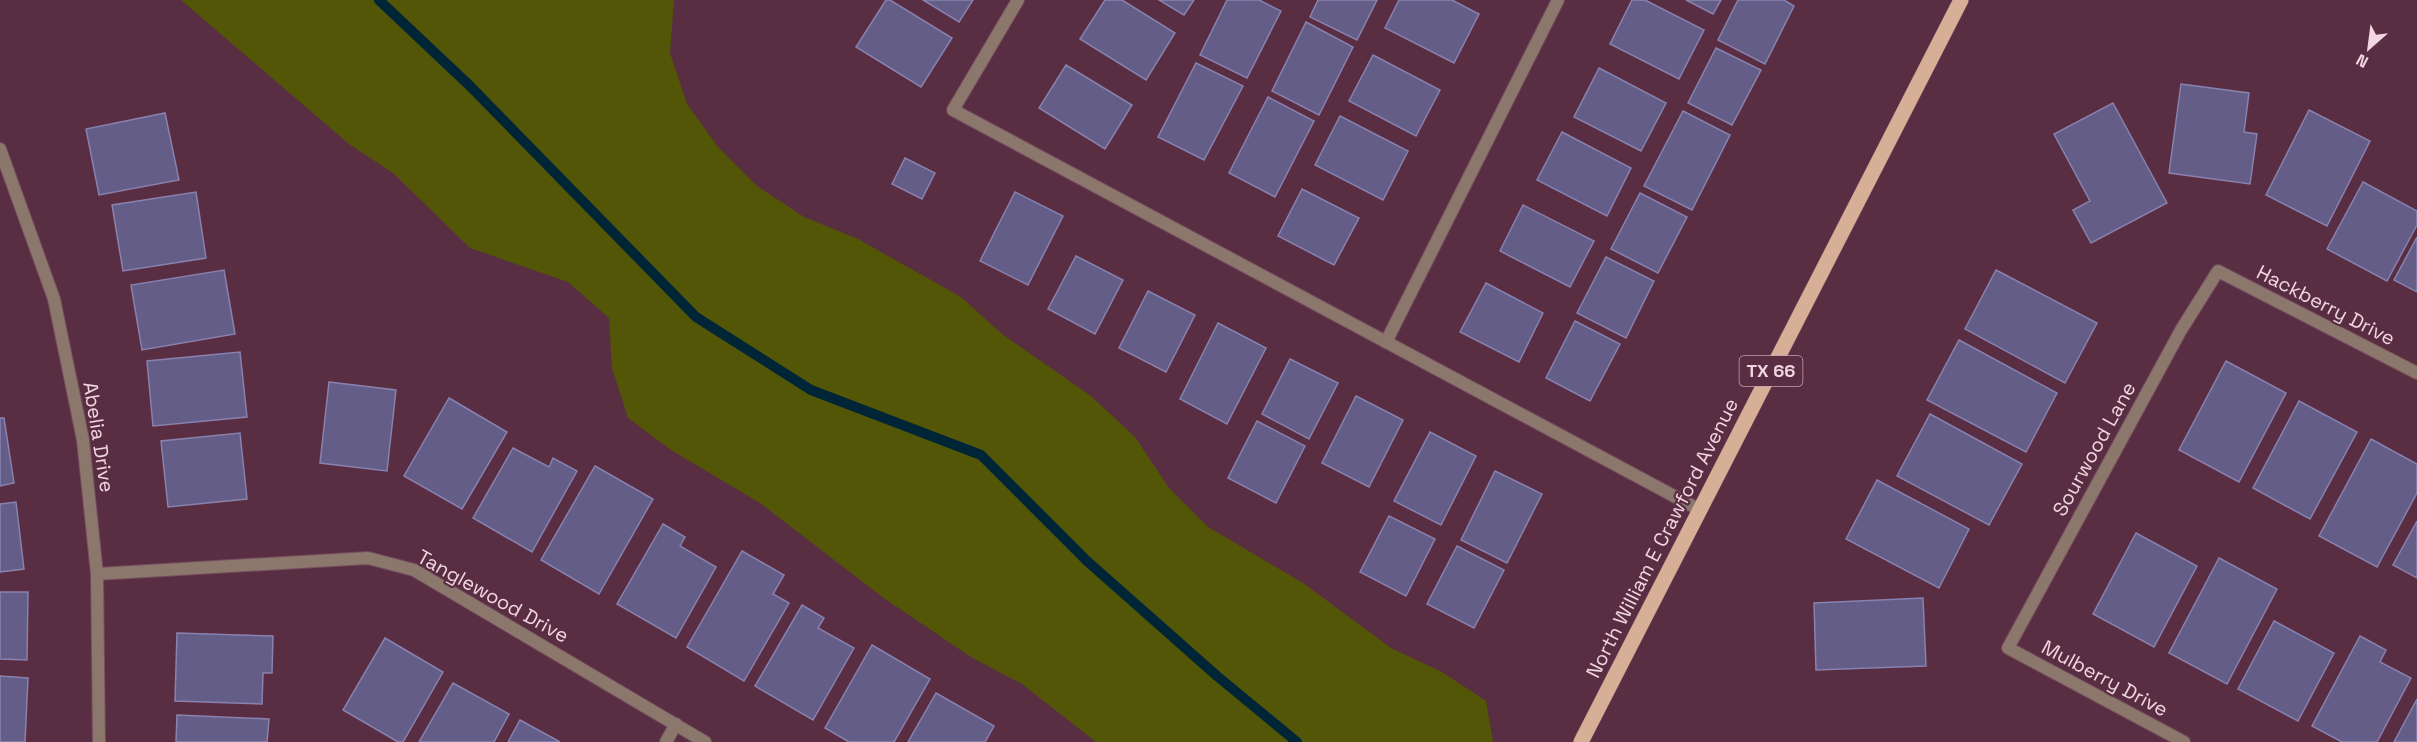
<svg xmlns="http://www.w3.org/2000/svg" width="2417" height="742" font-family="'Space Grotesk',sans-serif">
  <rect width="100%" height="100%" fill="#592e42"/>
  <!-- green -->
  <polygon fill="#535507" points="181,0 674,0 670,53 687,104 718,147 757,186 804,217 858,239 961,297 1002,334 1091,396 1135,437 1169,488 1208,527 1303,583 1391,648 1442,672 1486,701 1493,742 1096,742 1022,684 971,657 885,599 760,503 671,450 628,418 612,368 609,318 568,282 470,248 393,173 349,144"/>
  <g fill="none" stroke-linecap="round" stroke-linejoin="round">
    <!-- stream -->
    <polyline stroke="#002536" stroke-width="10" points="379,0 470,86 696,317 811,390 981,455 1087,561 1217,676 1297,742"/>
  </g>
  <!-- building -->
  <g fill="#645d88" stroke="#8981af" stroke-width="1.5">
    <polygon points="886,0 890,0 952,38 921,87 856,47"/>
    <polygon points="923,0 973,0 959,22"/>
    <polygon points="1105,0 1122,0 1175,33 1146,80 1080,39"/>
    <polygon points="1159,0 1194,0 1184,15"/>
    <polygon points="1227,0 1259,0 1281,11 1247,78 1200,55"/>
    <polygon points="1318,0 1377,0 1357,40 1310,17"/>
    <polygon points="1399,0 1452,0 1479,14 1454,63 1385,28"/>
    <polygon points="1632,0 1645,0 1704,30 1679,79 1610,44"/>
    <polygon points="1686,0 1721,0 1713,14"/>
    <polygon points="1738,0 1784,0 1794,6 1765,64 1718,40"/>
    <polygon points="1306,22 1353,47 1319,115 1272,91"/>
    <polygon points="1716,48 1761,70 1732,125 1688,103"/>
    <polygon points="1373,55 1440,90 1416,136 1349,101"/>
    <polygon points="1196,63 1243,86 1204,160 1158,137"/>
    <polygon points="1066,65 1132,105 1105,149 1039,108"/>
    <polygon points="1599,68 1666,103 1641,151 1574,117"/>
    <polygon points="2181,84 2249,93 2244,132 2257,134 2250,184 2169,173"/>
    <polygon points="1268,97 1314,121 1275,197 1229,173"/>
    <polygon points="2113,103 2167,203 2091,243 2073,210 2090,201 2054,134"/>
    <polygon points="2309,110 2370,141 2327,226 2266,195"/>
    <polygon points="1683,111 1730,135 1692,210 1644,186"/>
    <polygon points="165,113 179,180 99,195 86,129"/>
    <polygon points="1340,116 1408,151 1383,200 1315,165"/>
    <polygon points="1562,132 1631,168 1607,216 1537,180"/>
    <polygon points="905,158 935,173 922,199 892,184"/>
    <polygon points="2363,182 2417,211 2417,225 2387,281 2327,249"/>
    <polygon points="1302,189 1359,218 1334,265 1278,236"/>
    <polygon points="196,192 206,258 123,271 112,205"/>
    <polygon points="1015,192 1063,216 1028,285 980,261"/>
    <polygon points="1640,193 1687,217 1658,273 1611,249"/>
    <polygon points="1523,205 1594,241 1570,287 1500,251"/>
    <polygon points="2417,237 2417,292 2394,280"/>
    <polygon points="1076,256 1123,280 1095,334 1048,309"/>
    <polygon points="1606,257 1654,281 1626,338 1577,313"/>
    <polygon points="224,270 235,334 142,350 131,285"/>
    <polygon points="1996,270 2097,323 2065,383 1965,329"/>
    <polygon points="1486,283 1543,313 1519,362 1460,332"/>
    <polygon points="1148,291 1195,315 1166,372 1119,348"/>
    <polygon points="1575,321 1620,344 1590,401 1546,378"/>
    <polygon points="1218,323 1266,348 1227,424 1180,399"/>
    <polygon points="1959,340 2057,393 2026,452 1927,400"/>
    <polygon points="240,352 247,417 153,426 147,361"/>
    <polygon points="1290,359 1338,383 1309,439 1262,414"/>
    <polygon points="2226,361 2286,393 2239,482 2179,450"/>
    <polygon points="329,382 396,390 387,471 320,463"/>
    <polygon points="1356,396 1403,420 1369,487 1322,463"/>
    <polygon points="449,398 507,432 462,509 404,476"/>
    <polygon points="2299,401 2357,432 2310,519 2253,488"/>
    <polygon points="1930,414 2022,464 1989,525 1897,476"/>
    <polygon points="0,418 4,418 14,483 0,486"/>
    <polygon points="1257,421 1305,446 1276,503 1228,478"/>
    <polygon points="1430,432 1476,456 1441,525 1394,501"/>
    <polygon points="240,433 247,499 168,507 161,441"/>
    <polygon points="2371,439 2417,464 2417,493 2377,567 2319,536"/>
    <polygon points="513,448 549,467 553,458 577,471 532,552 473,518"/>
    <polygon points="595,466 653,499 599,594 541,560"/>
    <polygon points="1495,471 1542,494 1507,563 1461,540"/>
    <polygon points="1877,480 1969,529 1939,588 1846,539"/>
    <polygon points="16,502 24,569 0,572 0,504"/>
    <polygon points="1389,516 1435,539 1406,596 1360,572"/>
    <polygon points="2417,521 2417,578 2393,565"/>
    <polygon points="663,524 685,537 680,546 716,567 676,638 617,604"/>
    <polygon points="2136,533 2197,566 2154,647 2093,614"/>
    <polygon points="1457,546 1504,570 1474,628 1427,604"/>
    <polygon points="742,551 784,575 773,594 789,603 744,681 687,647"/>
    <polygon points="2219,558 2277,589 2227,684 2169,653"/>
    <polygon points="0,592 28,592 27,660 0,659"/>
    <polygon points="1923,598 1926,666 1816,670 1814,603"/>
    <polygon points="802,605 824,618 818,628 854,648 813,720 755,686"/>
    <polygon points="2274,621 2334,653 2298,721 2238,689"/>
    <polygon points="177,633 273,636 272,673 263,673 262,704 175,701"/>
    <polygon points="2360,636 2386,650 2380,662 2411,678 2377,742 2342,742 2312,726"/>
    <polygon points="385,638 443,672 403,742 398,742 343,710"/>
    <polygon points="872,645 930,679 894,742 849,742 825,728"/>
    <polygon points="0,676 28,678 25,742 0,742"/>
    <polygon points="453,683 509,714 494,742 419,742"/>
    <polygon points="936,693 994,726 985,742 908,742"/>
    <polygon points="2417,699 2417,742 2394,742"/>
    <polygon points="177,715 269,719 267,742 176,742"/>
    <polygon points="520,720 560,742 508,742"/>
  </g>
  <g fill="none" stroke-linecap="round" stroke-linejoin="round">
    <!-- service casing -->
    <g stroke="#744c5e" stroke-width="14">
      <g id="service">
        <polyline points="1018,0 953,110 1700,510"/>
        <polyline points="1386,342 1558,0"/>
      </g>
    </g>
    <!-- minor casing -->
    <g stroke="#744c5e" stroke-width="14">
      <g id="minor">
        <polyline points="0,149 54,299 83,440 97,574 99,742"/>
        <polyline points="97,574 368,558 414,570 705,742"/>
        <polyline points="666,742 676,724"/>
        <polyline points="2184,742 2008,648 2181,330 2218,271 2417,373"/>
      </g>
    </g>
    <!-- primary casing -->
    <g stroke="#744c5e" stroke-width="16">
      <polyline id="primary" points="1581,742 1961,0"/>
    </g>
    <!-- service -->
    <use href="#service" stroke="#8b776b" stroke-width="12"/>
    <!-- minor -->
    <use href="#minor" stroke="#8b776b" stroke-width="12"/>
    <!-- primary -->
    <use href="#primary" stroke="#d7ae96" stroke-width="15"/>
  </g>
  <g text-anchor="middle" stroke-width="4.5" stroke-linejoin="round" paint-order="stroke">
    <!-- shield labels -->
    <rect fill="#592e42" stroke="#c3a3b1" stroke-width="1.5" x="1739.5" y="356" width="63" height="30" rx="4.5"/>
    <g font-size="18" font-weight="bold" fill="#f1d5e0">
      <text x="1771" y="377">TX 66</text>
    </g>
    <!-- street labels -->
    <g font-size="20" fill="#f1d5e0" stroke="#592e42">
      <text transform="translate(2326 305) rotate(27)" y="7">Hackberry Drive</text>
      <text transform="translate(99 437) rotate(81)" y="7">Abelia Drive</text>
      <text transform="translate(2094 449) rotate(-61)" y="7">Sourwood Lane</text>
      <text transform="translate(1662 538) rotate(-63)" y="7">North William E Crawford Avenue</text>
      <text transform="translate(493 596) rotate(29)" y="7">Tanglewood Drive</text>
      <text transform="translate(2105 678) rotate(28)" y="7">Mulberry Drive</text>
    </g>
  </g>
  <!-- north arrow -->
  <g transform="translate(2369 48) rotate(208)" stroke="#592e42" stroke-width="4.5" paint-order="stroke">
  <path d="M0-4.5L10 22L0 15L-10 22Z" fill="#f1d5e0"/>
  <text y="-9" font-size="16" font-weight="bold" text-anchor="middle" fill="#f1d5e0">N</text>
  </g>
</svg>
